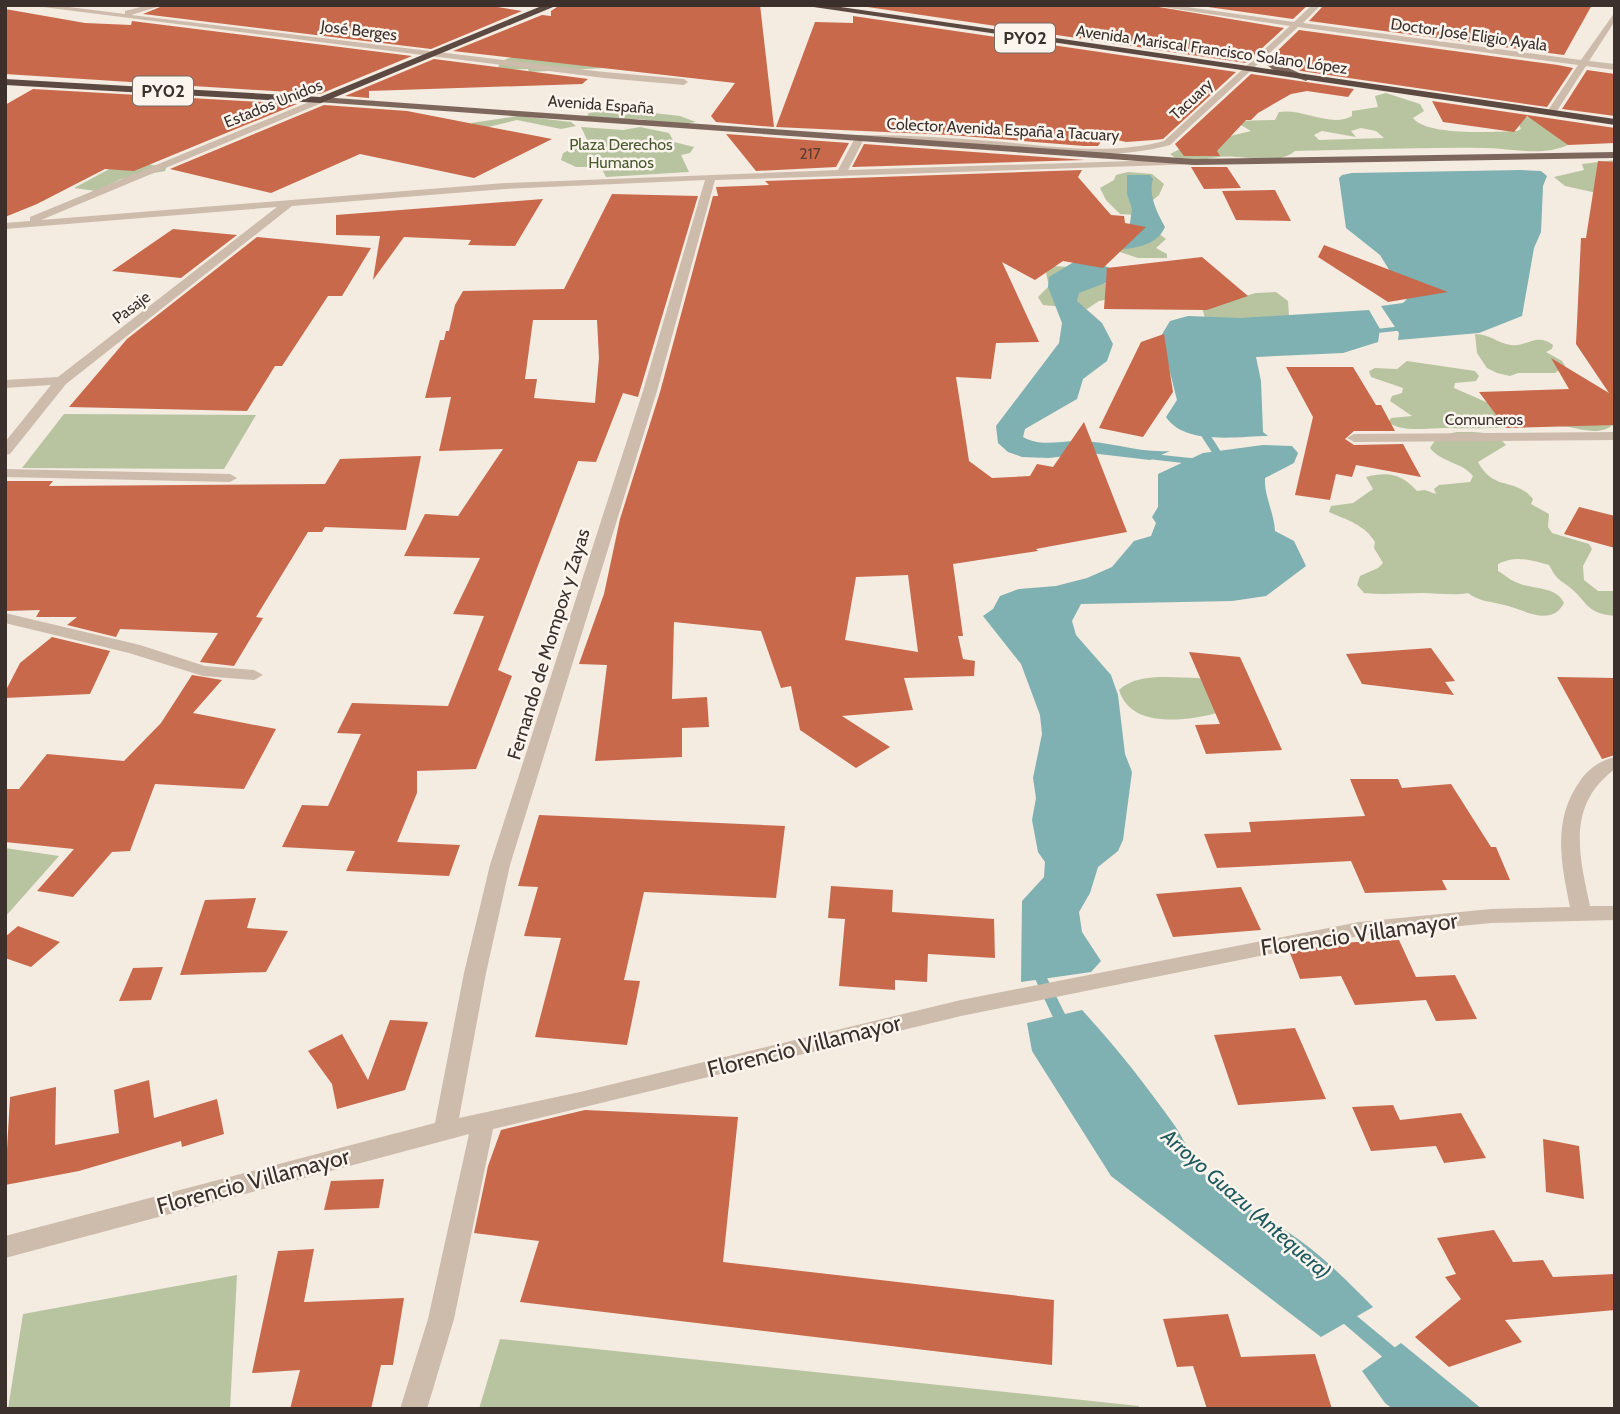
<svg xmlns="http://www.w3.org/2000/svg" width="1620" height="1414" font-family="Cabin,sans-serif">
  <rect width="100%" height="100%" fill="#f4ebe1"/>
  <!-- green -->
  <g fill="#b8c4a0" fill-rule="evenodd">
    <polygon points="517,55 605,68 529,72 528,69 503,70 498,67 501,61"/>
    <path d="M1386 93 1420 104 1424 111 1413 118C1426 136 1494 132 1517 131L1521 129 1516 118C1537 112 1553 131 1568 145 1541 157 1511 148 1483 148 1420 147 1358 150 1295 151 1276 167 1242 154 1219 157 1203 159 1184 166 1170 154L1184 147 1251 131 1234 121 1275 120 1279 112C1303 108 1331 128 1352 116V111L1378 107 1375 96ZM1361 128 1376 131 1384 138 1319 140 1314 135 1322 131 1356 137 1351 131Z"/>
    <polygon points="604,111 636,111 680,116 696,122 676,125 640,119 598,120 587,116 589,113"/>
    <polygon points="519,116 571,122 576,126 561,129 517,120 480,129 471,123"/>
    <polygon points="581,127 623,130 640,127 669,133 674,142 694,147 690,153 681,155 689,172 606,177 601,167 576,167 561,160 563,153 574,148 591,148"/>
    <polygon points="1615,160 1615,197 1565,186 1554,177 1584,170 1582,164"/>
    <polygon points="148,164 166,168 165,171 121,179 96,191 74,188 113,167"/>
    <polygon points="1128,172 1152,174 1164,184 1159,195 1135,215 1120,214 1106,200 1100,188 1114,180 1116,175"/>
    <polygon points="1158,233 1166,239 1156,248 1167,254 1167,258 1138,258 1114,250"/>
    <polygon points="1052,266 1089,268 1104,283 1116,288 1114,298 1099,301 1087,309 1043,305 1038,297 1049,286 1046,273"/>
    <polygon points="1276,292 1288,301 1289,315 1298,319 1171,360 1163,354 1205,318 1202,308 1256,293"/>
    <path d="M1475 334C1490 334 1497 343 1511 345 1527 347 1537 332 1553 345L1552 349 1546 352 1562 361 1565 366 1555 373H1518L1510 376 1497 373 1487 368 1477 353Z"/>
    <path d="M1407 361 1475 371 1479 376 1476 381 1455 383 1454 388 1493 405 1615 423C1599 439 1577 426 1558 426 1521 427 1484 429 1446 428 1430 428 1415 431 1398 427L1388 423 1391 418 1412 416 1390 401 1392 396 1402 393 1403 388 1371 377 1369 371 1375 368 1397 369Z"/>
    <polygon points="64,414 256,415 224,469 22,468"/>
    <path d="M1457 432C1474 432 1495 430 1506 445L1478 462C1494 492 1515 477 1533 499L1531 504 1549 514 1548 527 1552 533 1589 544 1592 549 1583 566 1584 580 1598 591H1615V616C1584 613 1588 601 1568 586 1557 578 1556 578 1549 565 1531 560 1515 555 1498 564V571C1505 575 1511 581 1518 583 1534 590 1556 586 1564 603 1551 628 1523 609 1504 605 1490 601 1480 602 1468 593 1453 596 1438 593 1422 593 1403 593 1384 595 1364 593L1357 585 1360 576 1378 568 1383 563 1374 548 1375 542C1365 525 1347 520 1329 512L1331 506 1353 503 1373 489 1366 477C1388 471 1402 474 1417 491L1425 490 1436 494 1434 489 1439 485 1470 482 1473 476C1462 462 1442 463 1430 448 1435 438 1446 434 1457 432Z"/>
    <path d="M1198 678 1212 682 1217 713C1186 721 1131 729 1119 690 1138 672 1173 678 1198 678Z"/>
    <polygon points="5,848 59,856 5,917"/>
    <polygon points="237,1275 230,1409 8,1409 23,1314"/>
    <polygon points="500,1339 1139,1406 1139,1409 479,1409"/>
  </g>
  <!-- water -->
  <g fill="#7fb0b2">
    <polygon points="1521,170 1541,171 1547,176 1543,186 1541,232 1534,248 1522,316 1479,333 1398,340 1399,333 1381,306 1403,303 1407,299 1380,255 1346,228 1339,178 1342,175 1352,173"/>
    <path d="M1127 175H1150L1153 179C1148 195 1157 212 1165 227 1156 249 1125 249 1105 251L1130 223 1132 209 1127 194Z"/>
    <path d="M1082 257 1110 268 1108 282 1079 293 1077 301 1102 323 1113 344 1107 361 1083 379 1077 399 1025 429 1023 437C1040 447 1059 441 1077 441 1109 441 1138 453 1170 451L1150 460 1090 453 1049 458 1022 457 1008 452 998 443 996 426 1059 343 1062 323 1048 287 1049 277Z"/>
    <path d="M1369 310 1380 329 1378 342 1343 353 1256 357 1261 381 1263 432 1268 436C1239 436 1185 446 1166 417L1177 400 1161 336 1170 321 1188 316 1240 318Z"/>
    <path d="M1263 445 1292 446 1298 453 1294 463 1265 478C1264 496 1274 512 1275 531L1294 541 1306 566 1266 596 1232 601 1081 604 1072 621 1076 635 1111 675 1118 695 1125 754 1132 772 1123 840 1118 851 1098 867 1090 893 1079 912 1082 932 1101 961 1091 972 1021 982 1022 901 1044 877 1045 862 1038 852 1032 820 1036 798 1033 778 1042 734 1040 715 1021 664 983 616 993 609 1000 596 1019 589 1056 586 1087 578 1112 567 1134 541 1151 536 1156 523 1152 517 1158 507V474L1203 453Z"/>
    <path d="M1082 1010C1116 1047 1146 1085 1175 1126 1187 1143 1191 1161 1206 1176 1233 1203 1267 1217 1298 1239 1326 1259 1349 1283 1373 1307L1321 1337 1111 1176 1032 1051 1027 1023Z"/>
    <polygon points="1401,1343 1482,1409 1393,1409 1385,1403 1362,1371"/>
  </g>
  <g fill="none" stroke-linecap="round" stroke-linejoin="round">
    <!-- stream -->
    <g fill="#7fb0b2" fill-rule="evenodd">
      <polygon points="1411,325 1414,325 1414,329 1368,334 1364,332 1368,330"/>
      <path d="M1192 425C1209 426 1218 448 1226 461L1225 463H1219L1200 434 1192 429Z"/>
      <polygon points="1143,453 1200,459 1204,462 1200,465 1140,458 1140,454"/>
      <polygon points="1036,963 1040,965 1042,968 1071,1026 1069,1029 1064,1031 1059,1029 1057,1026 1030,968 1032,965"/>
      <polygon points="1341,1305 1346,1307 1404,1355 1406,1360 1404,1365 1398,1367 1392,1365 1336,1317 1333,1312 1336,1307"/>
    </g>
  </g>
  <!-- building -->
  <g fill="#c8694b" fill-rule="evenodd">
    <polygon points="165,5 485,5 522,11 431,49 143,14"/>
    <polygon points="560,5 760,5 774,127 716,122 711,116 735,83 453,51 542,15 551,16 551,11"/>
    <polygon points="854,5 1147,5 1284,28 1246,63"/>
    <polygon points="1194,5 1308,5 1293,19"/>
    <polygon points="1324,5 1592,5 1564,55 1309,21"/>
    <polygon points="5,9 85,23 131,25 132,21 412,56 320,94 5,74"/>
    <polygon points="853,16 1236,72 1163,139 1154,140 1126,142 1104,137 1098,146 1084,146 950,135 776,127 815,22 853,23"/>
    <polygon points="1299,30 1558,65 1573,68 1547,107 1301,71 1271,57"/>
    <polygon points="434,59 588,79 582,84 369,91 369,98 345,96"/>
    <polygon points="1587,70 1615,74 1615,116 1562,109"/>
    <polygon points="1251,74 1354,89 1348,97 1307,91 1291,94 1258,113 1251,120 1246,120 1217,151 1220,156 1184,156 1175,144"/>
    <polygon points="33,89 297,104 134,171 105,169 37,204 5,217 5,105"/>
    <polygon points="1432,101 1615,128 1615,143 1568,145 1527,116 1514,132 1443,122"/>
    <polygon points="324,105 407,111 552,139 474,178 360,154 271,193 170,169"/>
    <polygon points="726,134 849,143 836,167 756,171"/>
    <polygon points="864,144 1085,160 852,167"/>
    <polygon points="1598,161 1615,162 1615,425 1506,428 1479,392 1569,389 1551,358 1609,393 1576,344 1581,238 1586,238"/>
    <polygon points="1191,167 1227,167 1241,188 1204,189"/>
    <path d="M1082 170 1078 177 1111 215 1124 216 1125 223 1146 227 1103 268 1063 261 1035 280 1002 262 1039 342 996 343 991 379 956 377 969 461 992 478 1030 476 1037 464 1053 467 1084 422 1127 532 1036 549 1038 551 953 564 963 636H958L963 659 975 661 974 676 904 678 913 710 842 716 890 747 856 768 800 730 791 686 781 688 761 631 674 622 672 699 707 697 709 727 682 728V757L595 761 607 665 579 664 604 594 620 519 660 392 713 196H718L716 187 769 185 765 181ZM908 575 918 652 845 640 856 577Z"/>
    <polygon points="1275,190 1291,221 1236,220 1222,191"/>
    <path d="M612 194 698 196 638 397 623 393 596 462 578 461 498 670 512 676 476 769 417 771V793L397 842 460 845 449 876 346 871 355 851 282 847 302 805 328 806 361 734 337 733 352 703 448 706 484 616 453 614 480 558 404 556 425 514 458 516 503 449 439 451 451 397 425 398 440 340H444L446 331H449L455 305 463 291 564 289ZM533 320H597L599 358 595 403 534 398 537 379H525Z"/>
    <polygon points="543,199 515,246 468,245 471,240 404,237 373,280 380,236 336,235 336,215"/>
    <polygon points="173,229 237,235 181,278 112,271"/>
    <polygon points="257,237 371,248 342,296 328,296 282,366 275,366 247,411 69,407 127,339"/>
    <polygon points="1324,245 1448,292 1388,302 1318,257"/>
    <polygon points="1202,257 1248,296 1207,310 1104,309 1107,268"/>
    <polygon points="1164,334 1173,392 1143,437 1099,428 1141,342"/>
    <polygon points="1286,367 1353,367 1376,405 1381,405 1395,431 1354,431 1345,439 1354,445 1403,444 1421,477 1356,465 1352,477 1336,474 1330,500 1295,495 1313,417"/>
    <polygon points="421,456 406,530 325,527 322,532 308,532 256,617 263,618 234,666 200,662 218,633 120,629 116,637 67,625 77,617 36,617 40,610 5,611 5,481 53,481 49,486 325,484 340,459"/>
    <polygon points="1579,507 1615,516 1615,548 1564,534"/>
    <polygon points="52,637 110,651 90,694 5,698 5,692 20,663"/>
    <polygon points="1431,648 1455,681 1445,682 1454,695 1362,684 1346,654"/>
    <polygon points="1189,652 1240,657 1282,750 1206,754 1195,725 1220,724"/>
    <polygon points="192,675 222,680 193,713 276,729 244,789 155,784 130,851 112,852 73,897 37,891 74,849 5,842 5,789 19,789 47,754 124,761 161,723"/>
    <polygon points="1557,677 1615,678 1615,755 1602,759"/>
    <polygon points="1350,779 1398,779 1402,788 1451,784 1491,847 1496,847 1510,880 1442,880 1447,890 1365,893 1351,861 1217,868 1204,834 1251,832 1249,822 1365,816"/>
    <polygon points="539,815 785,826 776,898 644,892 624,980 640,981 627,1045 535,1037 561,938 524,936 538,887 518,886"/>
    <polygon points="831,886 893,890 892,912 994,919 995,958 928,954 927,982 895,980 895,990 839,986 845,919 828,918"/>
    <polygon points="1241,887 1261,930 1173,937 1156,894"/>
    <polygon points="256,898 247,928 288,931 266,972 180,975 205,900"/>
    <polygon points="18,926 60,942 31,967 5,958 5,937"/>
    <polygon points="1399,940 1416,977 1455,975 1477,1019 1436,1021 1426,1000 1355,1005 1341,976 1300,979 1290,953 1337,943"/>
    <polygon points="163,967 151,1000 119,1001 133,968"/>
    <polygon points="390,1020 428,1022 405,1090 337,1109 332,1084 308,1051 342,1034 368,1080"/>
    <polygon points="1295,1028 1326,1099 1238,1105 1214,1035"/>
    <polygon points="149,1080 154,1118 217,1099 224,1134 182,1147 181,1141 79,1171 5,1185 10,1097 56,1087 55,1145 119,1133 114,1090"/>
    <polygon points="1393,1105 1400,1120 1461,1113 1486,1158 1444,1163 1436,1146 1371,1151 1352,1107"/>
    <polygon points="585,1110 738,1117 723,1262 1054,1300 1052,1365 520,1302 539,1241 474,1233 488,1166 501,1130"/>
    <polygon points="1543,1139 1579,1146 1584,1199 1546,1192"/>
    <polygon points="384,1179 379,1208 324,1210 331,1181"/>
    <polygon points="1494,1230 1513,1262 1543,1260 1553,1277 1615,1274 1615,1310 1505,1320 1522,1342 1449,1367 1415,1337 1461,1299 1445,1277 1456,1274 1437,1238"/>
    <polygon points="314,1249 304,1302 404,1298 393,1365 381,1365 371,1409 290,1409 300,1370 252,1373 278,1251"/>
    <polygon points="1228,1314 1241,1357 1315,1354 1332,1409 1207,1409 1193,1366 1177,1367 1163,1319"/>
  </g>
  <g fill="none" stroke-linecap="round" stroke-linejoin="round">
    <!-- minor -->
    <g fill="#cdbbac" fill-rule="evenodd">
      <polygon points="27,5 53,5 125,14 125,11 149,5 163,5 131,15 604,72 684,79 688,82 684,85 604,78"/>
      <path d="M1149 5H1173L1294 22 1312 5H1321L1303 23 1581 60 1615 12V21L1589 61 1615 64V70L1586 66 1555 114 1552 115 1547 112 1578 65 1298 27 1170 145C1117 160 1059 153 1004 148 957 144 910 141 863 141L848 170 1194 159 1198 160V164L715 180 657 391 510 865 486 973 459 1118 580 1092 961 1000 1359 922 1491 909 1570 907C1561 863 1552 820 1580 781 1588 769 1601 760 1615 757V769C1566 805 1579 855 1590 906H1615V920L1491 923 1359 936 961 1016 493 1129 454 1319 427 1409H400L428 1319 469 1134 5 1258V1236L435 1123 464 973 490 865 643 391 705 180 505 189 292 206 66 384 10 454 5 455V442L51 385 5 388V380L58 377 277 207 5 229V223L30 221V217L321 97 326 100 324 102 41 220 505 183 838 170 855 138 860 135C908 135 956 138 1004 142 1056 147 1113 155 1164 141L1290 26Z"/>
      <polygon points="1615,432 1615,440 1354,442 1347,438 1354,434"/>
      <polygon points="5,469 230,474 237,478 230,482 5,477"/>
      <polygon points="5,613 140,645 205,666 254,670 263,675 254,680 203,676 129,653 5,623"/>
    </g>
    <!-- major -->
    <g fill="#7d675c" fill-rule="evenodd">
      <polygon points="1262,50 1268,50 1269,59 1310,78 1306,81 1272,69 1261,60"/>
      <polygon points="321,97 1194,159 1615,152 1615,158 1194,165 318,102 316,100"/>
    </g>
    <!-- highway -->
    <g fill="#5c4a42" fill-rule="evenodd">
      <polygon points="544,5 558,5 321,103 5,85 5,79 320,97"/>
      <polygon points="800,5 827,5 1615,119 1615,125"/>
    </g>
  </g>
  <g text-anchor="middle" stroke-width="5" stroke-linejoin="round" paint-order="stroke">
    <!-- far-street labels -->
    <g font-size="16" fill="#3b302b" stroke="#fbf5ee">
      <text transform="translate(359 30) rotate(7)" y="6">José Berges</text>
      <text transform="translate(1469 34) rotate(8)" y="6">Doctor José Eligio Ayala</text>
      <text transform="translate(1212 49) rotate(8)" y="6">Avenida Mariscal Francisco Solano López</text>
      <text transform="translate(1191 99) rotate(-43)" y="6">Tacuary</text>
      <text transform="translate(273 103) rotate(-22)" y="6">Estados Unidos</text>
      <text transform="translate(601 104) rotate(4)" y="6">Avenida España</text>
      <text transform="translate(1003 129) rotate(3)" y="6">Colector Avenida España a Tacuary</text>
      <text transform="translate(131 307) rotate(-37)" y="6">Pasaje</text>
      <text x="1484" y="425">Comuneros</text>
    </g>
    <!-- far-park labels -->
    <g font-size="16" fill="#4a5a2e" stroke="#fbf5ee">
      <text x="621" y="150">Plaza Derechos<tspan x="621" dy="18">Humanos</tspan></text>
    </g>
    <!-- number labels -->
    <g font-size="16" fill="#5e3e33">
      <text x="810" y="159">217</text>
    </g>
    <!-- shield labels -->
    <g fill="#fbf5ee" stroke="#756b66" stroke-width="2">
      <rect x="995" y="23.5" width="60" height="29" rx="5"/>
      <rect x="133" y="76.5" width="60" height="29" rx="5"/>
    </g>
    <g font-size="18" font-weight="bold" fill="#3b302b">
      <text x="1025" y="44">PY02</text>
      <text x="163" y="97">PY02</text>
    </g>
    <!-- street labels -->
    <g font-size="19" fill="#3b302b" stroke="#fbf5ee">
      <text transform="translate(548 644) rotate(-73)" y="7">Fernando de Mompox y Zayas</text>
    </g>
    <!-- water labels -->
    <g font-size="21" font-style="italic" fill="#1f5a5e" stroke="#fbf5ee">
      <text transform="translate(1246 1204) rotate(41)" y="7">Arroyo Guazu (Antequera)</text>
    </g>
    <!-- near-street labels -->
    <g font-size="23" fill="#3b302b" stroke="#fbf5ee">
      <text transform="translate(1359 934) rotate(-8)" y="8">Florencio Villamayor</text>
      <text transform="translate(804 1046) rotate(-14)" y="8">Florencio Villamayor</text>
      <text transform="translate(253 1181) rotate(-15)" y="8">Florencio Villamayor</text>
    </g>
  </g>
  <!-- border -->
  <rect width="1620" height="1414" fill="none" stroke="#3b302b" stroke-width="14"/>
</svg>
